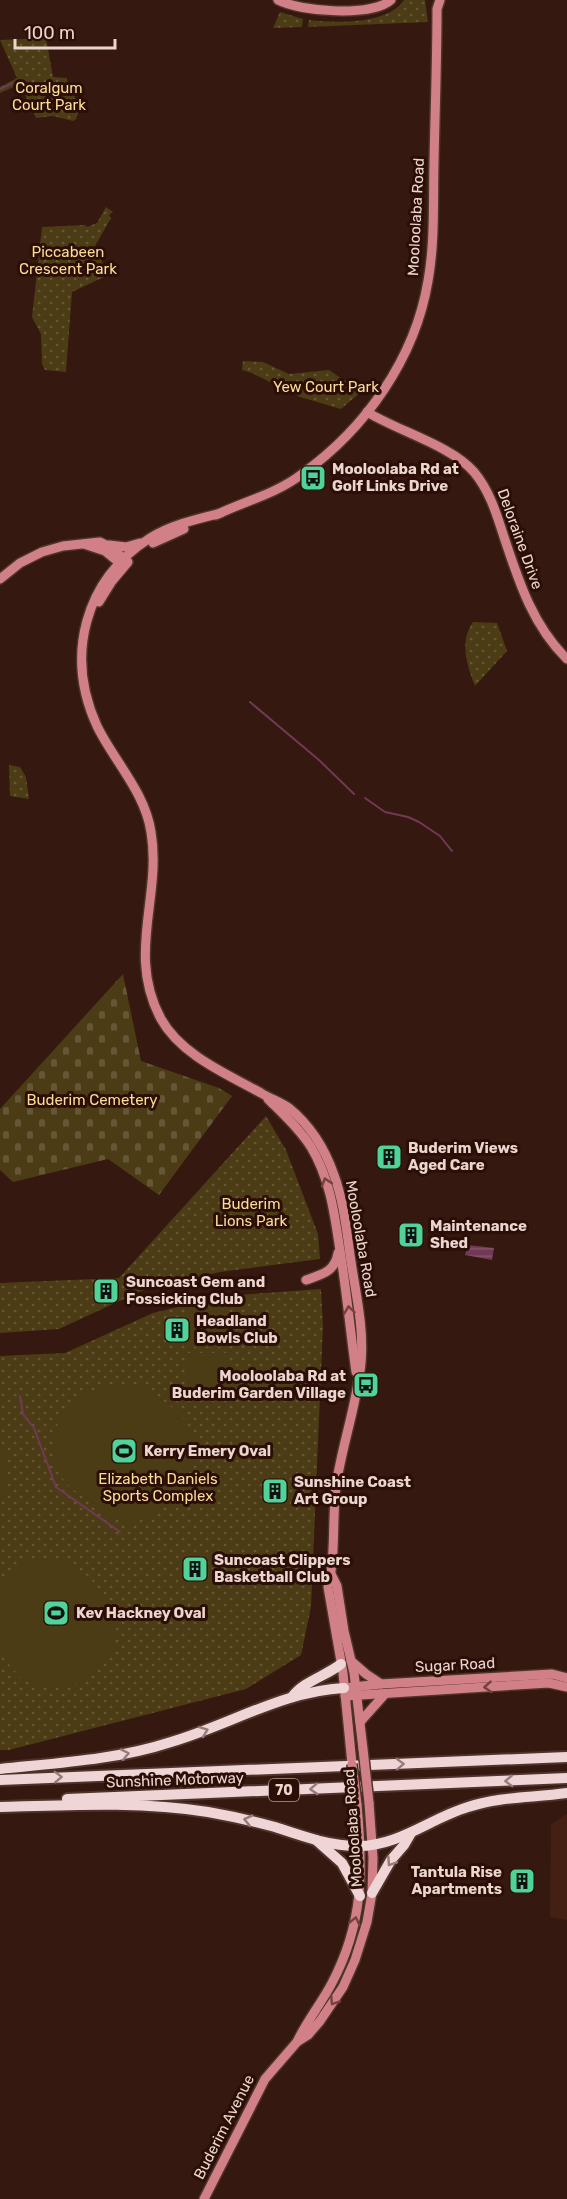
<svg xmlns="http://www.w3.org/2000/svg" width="567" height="2199" font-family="Rubik,sans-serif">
  <defs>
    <pattern id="grass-dots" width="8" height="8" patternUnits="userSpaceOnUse" patternTransform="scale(1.5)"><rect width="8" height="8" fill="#4b3c15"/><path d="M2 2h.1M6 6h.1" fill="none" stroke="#655736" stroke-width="1.8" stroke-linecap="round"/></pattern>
    <pattern id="cemetery-stones" width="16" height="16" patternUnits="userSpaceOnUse" patternTransform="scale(1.5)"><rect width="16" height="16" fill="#4b3c15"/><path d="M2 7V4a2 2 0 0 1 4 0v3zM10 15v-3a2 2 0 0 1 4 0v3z" fill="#655736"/></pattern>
    <pattern id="water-rules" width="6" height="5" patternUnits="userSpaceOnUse" patternTransform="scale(1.5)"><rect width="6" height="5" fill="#713956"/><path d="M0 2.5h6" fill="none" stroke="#85556d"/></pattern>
  </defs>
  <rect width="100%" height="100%" fill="#35180f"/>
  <!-- built -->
  <polygon fill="#441f13" points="567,1814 567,1920 550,1917 551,1824"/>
  <!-- grass -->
  <g fill="url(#grass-dots)">
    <path d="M404 0H425L428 22 308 27 309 20C336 23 387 25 404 0Z"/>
    <polygon points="280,12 303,19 302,27 273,28"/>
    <polygon points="46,38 53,77 67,78 68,86 73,89 78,114 76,119 73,121 53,116 36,118 20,84 0,93 0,87 17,78 0,40"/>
    <polygon points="106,207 113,212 109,215 111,218 95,246 108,275 72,292 66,372 45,370 42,364 41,334 32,317 42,227 85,225 87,227 97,223"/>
    <polygon points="243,361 263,362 289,374 329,370 361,392 341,409 300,397 252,373 242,370"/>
    <path d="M473 622 497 623 507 651 475 686C467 666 459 641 473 622Z"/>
    <polygon points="9,765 20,767 26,777 29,799 10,796"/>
    <polygon points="266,1116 286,1150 318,1234 320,1259 220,1272 141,1291 59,1329 0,1333 0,1283 119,1278"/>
    <polygon points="321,1289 323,1326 311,1607 301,1655 246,1689 9,1750 0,1750 0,1356 65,1353 153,1313 224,1296"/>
  </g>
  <!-- cemetery -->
  <polygon fill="url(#cemetery-stones)" points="123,974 141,1061 219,1088 232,1096 159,1195 108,1159 13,1182 0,1170 0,1109"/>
  <!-- garden -->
  <g fill="#4b3c15">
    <rect x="187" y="1307" width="41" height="40"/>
    <rect x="187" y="1353" width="41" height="41"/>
    <path d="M115 1386C125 1386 138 1385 146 1390 155 1394 177 1410 183 1418 191 1427 196 1444 195 1456 193 1478 151 1525 127 1523 116 1522 104 1511 95 1505 84 1497 68 1488 61 1476 56 1469 54 1458 54 1450 52 1412 79 1389 115 1386Z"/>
    <path d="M0 1440C10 1455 11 1484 0 1499Z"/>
    <polygon points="29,1559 68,1561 91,1579 108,1602 117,1624 113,1646 105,1663 86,1679 66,1688 43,1687 22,1679 5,1660 0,1650 0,1590 4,1580"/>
  </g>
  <!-- water -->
  <polygon fill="url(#water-rules)" points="468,1245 494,1248 492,1260 465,1255"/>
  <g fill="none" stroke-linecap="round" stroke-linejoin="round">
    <!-- stream -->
    <g stroke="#713956" stroke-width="2">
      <polyline points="0,89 15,82"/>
      <polyline points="250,702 319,760 354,794"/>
      <polyline points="365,798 385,812 408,817 419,822 440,836 452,851"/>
      <polyline points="20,1396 23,1414 34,1428 56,1487 120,1532"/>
    </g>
    <!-- secondary casing -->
    <g stroke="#4e332a" stroke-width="12">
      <g id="secondary">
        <path d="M278 0C301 12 372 17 391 0"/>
        <path d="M367 412C398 431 452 446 474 472 489 490 496 512 503 534 518 579 532 625 567 659"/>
        <path d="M221 513C197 519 171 525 150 538 84 580 65 656 97 726 114 761 145 792 151 832 162 897 126 954 161 1019 181 1055 227 1074 261 1093 271 1099 280 1102 289 1108 311 1126 325 1149 334 1175 345 1205 347 1237 352 1268 357 1299 364 1331 361 1363 357 1404 342 1445 336 1486 332 1520 336 1555 328 1587L343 1673 352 1764"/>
        <path d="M216 515C245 501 276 494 302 474 365 429 415 359 428 281 435 242 433 203 434 163 435 112 437 60 437 9L440 0"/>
        <polyline points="153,543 184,529"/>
        <polyline points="84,544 105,551 121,564"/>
        <polyline points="109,545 126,547 140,543"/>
        <polyline points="0,579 20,563 42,552 63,546 100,542 112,548 126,561"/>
        <polyline points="99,602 112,581 128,562"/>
        <path d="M268 1099C283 1114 299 1128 311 1147 329 1177 334 1210 339 1244 346 1286 350 1329 356 1372"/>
        <path d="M306 1280C322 1274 335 1272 338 1253"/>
        <polyline points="331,1574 337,1586 344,1631 354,1673 363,1749"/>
        <polyline points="351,1661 366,1674 381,1684"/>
        <polyline points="344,1688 381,1684 552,1674 567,1678"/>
        <polyline points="345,1696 549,1683 567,1687"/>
        <polyline points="360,1722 385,1694"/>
        <path d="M297 2042C306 2022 321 2004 332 1983 364 1922 363 1871 357 1804"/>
        <polyline points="204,2199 265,2079 297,2042 308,2035 320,2021 343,1987 355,1960 367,1922 372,1893 373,1858 369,1803"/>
      </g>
    </g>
    <!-- highway casing -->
    <g stroke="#4e332a" stroke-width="14">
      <g id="highway">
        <path d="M292 1697C304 1681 326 1676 341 1664"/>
        <path d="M0 1769C57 1763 116 1760 171 1742 229 1725 283 1691 344 1688"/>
        <polyline points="0,1780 567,1757"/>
        <polyline points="67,1799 567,1778"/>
        <path d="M0 1807C69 1805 140 1801 208 1812 231 1816 253 1821 275 1827 302 1836 329 1846 358 1846 399 1846 431 1818 468 1807 501 1796 534 1798 567 1793"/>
        <polyline points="316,1840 342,1863 360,1896"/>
        <polyline points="372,1893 391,1860 404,1845 411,1833"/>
      </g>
    </g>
    <!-- secondary -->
    <use href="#secondary" stroke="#d18087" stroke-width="9"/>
    <!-- highway -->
    <use href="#highway" stroke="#efd5d6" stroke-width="10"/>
    <!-- secondary-bridge casing -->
    <g stroke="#4e332a" stroke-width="12" stroke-linecap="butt">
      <g id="secondary-bridge">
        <polyline points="363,1749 369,1803"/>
        <polyline points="352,1764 357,1804"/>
      </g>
    </g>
    <!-- secondary-bridge -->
    <use href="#secondary-bridge" stroke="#d18087" stroke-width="9"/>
  </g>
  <!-- one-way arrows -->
  <defs><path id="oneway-chevron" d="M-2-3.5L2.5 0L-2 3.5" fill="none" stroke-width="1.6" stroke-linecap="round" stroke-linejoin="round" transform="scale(1.5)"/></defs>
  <g stroke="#764140">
    <use href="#oneway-chevron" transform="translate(326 1182) rotate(-108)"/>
    <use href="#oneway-chevron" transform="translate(349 1310) rotate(-98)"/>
    <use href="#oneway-chevron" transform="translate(488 1687) rotate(176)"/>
    <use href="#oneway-chevron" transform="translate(355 1921) rotate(-77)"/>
    <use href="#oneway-chevron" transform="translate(334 2001) rotate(123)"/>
  </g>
  <g stroke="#977b78">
    <use href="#oneway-chevron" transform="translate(204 1731) rotate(-21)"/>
    <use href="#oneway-chevron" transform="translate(125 1754) rotate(-11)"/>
    <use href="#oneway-chevron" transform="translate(400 1764) rotate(-2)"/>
    <use href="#oneway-chevron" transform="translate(58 1777) rotate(-2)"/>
    <use href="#oneway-chevron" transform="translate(509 1781) rotate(178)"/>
    <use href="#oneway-chevron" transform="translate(314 1789) rotate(177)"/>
    <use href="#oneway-chevron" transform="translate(248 1820) rotate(-167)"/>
    <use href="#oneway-chevron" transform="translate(391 1862) rotate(124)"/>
  </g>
  <!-- icons -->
  <defs>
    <g id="bus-square" transform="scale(1.35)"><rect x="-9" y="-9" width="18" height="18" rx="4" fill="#4fd399" stroke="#2b0e06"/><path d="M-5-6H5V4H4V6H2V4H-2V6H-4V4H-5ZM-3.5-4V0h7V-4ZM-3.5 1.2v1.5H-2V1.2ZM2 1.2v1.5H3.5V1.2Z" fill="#111"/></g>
    <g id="building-square" transform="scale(1.35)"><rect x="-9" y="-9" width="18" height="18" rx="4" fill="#4fd399" stroke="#2b0e06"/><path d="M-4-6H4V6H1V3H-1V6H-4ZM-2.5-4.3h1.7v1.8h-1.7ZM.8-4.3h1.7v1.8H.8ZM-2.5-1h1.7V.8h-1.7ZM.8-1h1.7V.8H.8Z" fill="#111"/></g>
    <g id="stadium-square" transform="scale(1.35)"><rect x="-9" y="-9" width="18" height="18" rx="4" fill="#4fd399" stroke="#2b0e06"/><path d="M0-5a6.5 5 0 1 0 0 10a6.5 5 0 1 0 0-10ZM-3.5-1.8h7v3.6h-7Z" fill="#111"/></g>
  </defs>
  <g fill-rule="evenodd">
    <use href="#bus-square" x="313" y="478"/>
    <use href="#building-square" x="389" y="1157"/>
    <use href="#building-square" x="411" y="1235"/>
    <use href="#building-square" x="106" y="1291"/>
    <use href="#building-square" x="177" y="1330"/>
    <use href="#bus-square" x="366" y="1385"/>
    <use href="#stadium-square" x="124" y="1451"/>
    <use href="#building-square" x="275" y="1491"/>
    <use href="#building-square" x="195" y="1569"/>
    <use href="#stadium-square" x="56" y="1613"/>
    <use href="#building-square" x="522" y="1881"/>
  </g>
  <g text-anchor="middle" stroke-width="6" stroke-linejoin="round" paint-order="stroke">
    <!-- shield labels -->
    <rect fill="#2b0e06" stroke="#b19a93" stroke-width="1.5" x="269" y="1779" width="30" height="22" rx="4.5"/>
    <g font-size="14" font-weight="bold" fill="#ebd6cf">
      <text x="284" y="1795">70</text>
    </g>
    <!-- park labels -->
    <g font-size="15" fill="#fadd97" stroke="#2b0e06">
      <text x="49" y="93">Coralgum<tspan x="49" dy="17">Court Park</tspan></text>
      <text x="68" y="257">Piccabeen<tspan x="68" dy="17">Crescent Park</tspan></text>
      <text x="326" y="392">Yew Court Park</text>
      <text x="92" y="1105">Buderim Cemetery</text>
      <text x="251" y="1209">Buderim<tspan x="251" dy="17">Lions Park</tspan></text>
      <text x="158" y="1484">Elizabeth Daniels<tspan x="158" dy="17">Sports Complex</tspan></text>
    </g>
    <!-- street labels -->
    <g font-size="15" fill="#ebd6cf" stroke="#2b0e06">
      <text transform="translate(416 217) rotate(-87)" y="5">Mooloolaba Road</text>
      <text transform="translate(520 539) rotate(70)" y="5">Deloraine Drive</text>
      <text transform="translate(361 1239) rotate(80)" y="5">Mooloolaba Road</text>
      <text transform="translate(455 1665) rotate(-3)" y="5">Sugar Road</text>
      <text transform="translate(175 1780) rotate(-2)" y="5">Sunshine Motorway</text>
      <text transform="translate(353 1828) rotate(-94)" y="5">Mooloolaba Road</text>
      <text transform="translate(224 2127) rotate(-63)" y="5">Buderim Avenue</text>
    </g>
    <!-- poi labels -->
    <g font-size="15" font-weight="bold" fill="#ebd6cf" stroke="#2b0e06" text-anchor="start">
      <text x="332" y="474">Mooloolaba Rd at<tspan x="332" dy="17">Golf Links Drive</tspan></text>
      <text x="408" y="1153">Buderim Views<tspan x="408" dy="17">Aged Care</tspan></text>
      <text x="430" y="1231">Maintenance<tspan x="430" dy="17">Shed</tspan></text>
      <text x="126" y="1287">Suncoast Gem and<tspan x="126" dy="17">Fossicking Club</tspan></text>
      <text x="196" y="1326">Headland<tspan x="196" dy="17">Bowls Club</tspan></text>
      <text x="346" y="1381" text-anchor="end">Mooloolaba Rd at<tspan x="346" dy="17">Buderim Garden Village</tspan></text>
      <text x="144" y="1456">Kerry Emery Oval</text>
      <text x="294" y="1487">Sunshine Coast<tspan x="294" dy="17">Art Group</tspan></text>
      <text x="214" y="1565">Suncoast Clippers<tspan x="214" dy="17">Basketball Club</tspan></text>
      <text x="76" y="1618">Kev Hackney Oval</text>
      <text x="502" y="1877" text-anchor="end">Tantula Rise<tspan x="502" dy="17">Apartments</tspan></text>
    </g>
  </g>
  <!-- scale -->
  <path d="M15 39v9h100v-9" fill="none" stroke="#ebd6cf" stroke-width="3"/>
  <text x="24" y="39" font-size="18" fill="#ebd6cf" stroke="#2b0e06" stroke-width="4.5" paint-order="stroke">100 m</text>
</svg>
